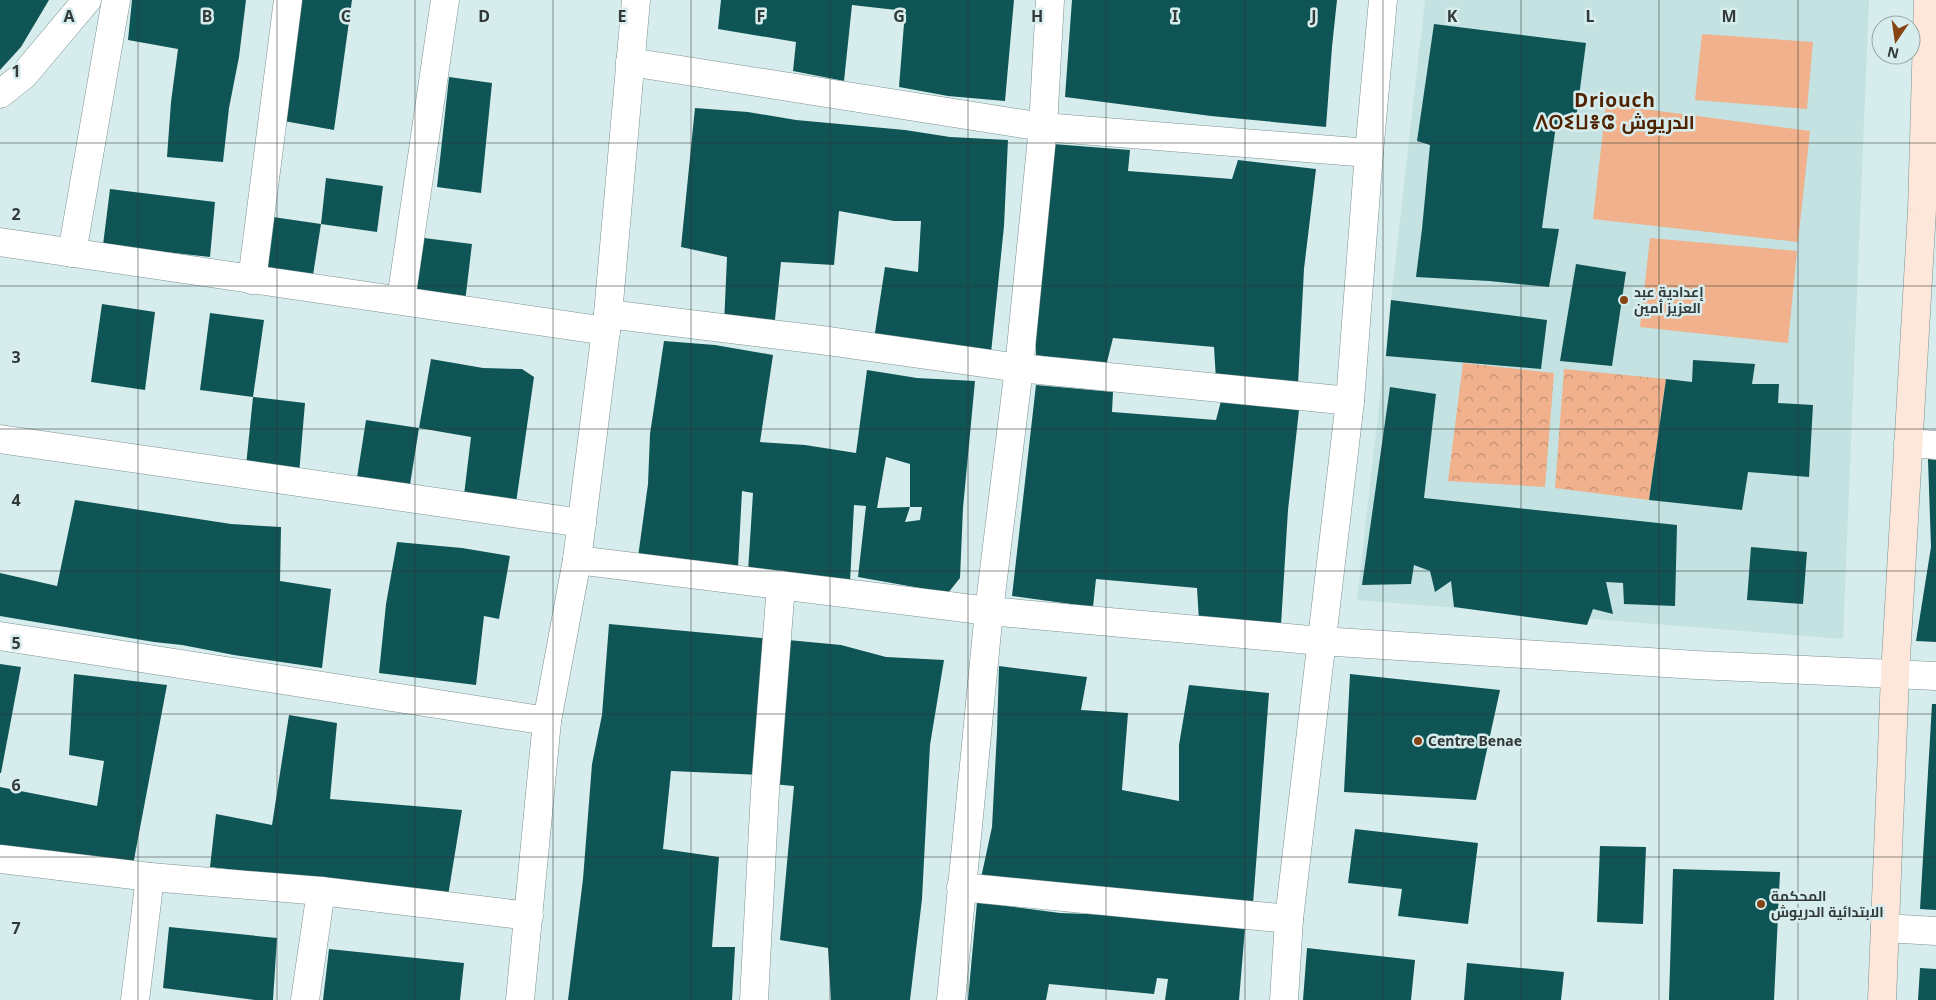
<svg xmlns="http://www.w3.org/2000/svg" width="1936" height="1000" font-family="'Noto Sans',Cairo,'Noto Sans Tifinagh',sans-serif">
  <defs>
    <pattern id="park-crowns" width="20" height="18" patternUnits="userSpaceOnUse" patternTransform="scale(1.25)"><rect width="20" height="18" fill="#f0b18c"/><path d="M2 6a3 3 0 1 1 6 0M12 15a3 3 0 1 1 6 0" fill="none" stroke="#c39173"/></pattern>
  </defs>
  <rect width="100%" height="100%" fill="#d7eded"/>
  <!-- built -->
  <polygon fill="#c3e2e1" points="1425,0 1869,0 1843,639 1357,600"/>
  <!-- green -->
  <g fill="#f0b18c">
    <polygon points="1702,34 1813,42 1807,109 1695,100"/>
    <polygon points="1606,104 1810,131 1798,242 1593,219"/>
    <polygon points="1650,238 1797,251 1788,343 1640,327"/>
  </g>
  <!-- park -->
  <g fill="url(#park-crowns)">
    <polygon points="1463,363 1554,373 1545,487 1448,481"/>
    <polygon points="1564,369 1666,379 1649,500 1555,488"/>
  </g>
  <!-- building -->
  <g fill="#105555" fill-rule="evenodd">
    <polygon points="0,0 49,0 21,47 0,70"/>
    <polygon points="132,0 246,0 239,57 229,108 223,162 167,157 171,102 178,49 128,40"/>
    <polygon points="298,0 352,0 334,130 284,121"/>
    <polygon points="721,0 1014,0 1005,101 948,96 899,87 905,11 852,5 844,81 793,71 796,42 718,29"/>
    <polygon points="1072,0 1337,0 1332,47 1326,127 1211,116 1065,97"/>
    <polygon points="1434,24 1586,43 1575,127 1556,125 1542,228 1559,229 1549,287 1489,281 1416,277 1422,229 1430,145 1417,141"/>
    <polygon points="449,77 492,83 481,193 437,187"/>
    <polygon points="695,108 748,112 796,120 905,130 950,137 1008,140 1004,226 991,353 874,339 885,267 918,272 921,221 894,221 839,211 834,265 781,262 774,329 724,325 727,257 681,247"/>
    <polygon points="1053,144 1130,150 1128,171 1232,179 1238,160 1316,169 1304,269 1298,384 1216,380 1214,347 1113,338 1106,366 1036,355 1036,301"/>
    <polygon points="326,178 383,186 377,232 321,224"/>
    <polygon points="110,189 215,202 210,257 103,245"/>
    <polygon points="273,217 321,224 313,275 266,269"/>
    <polygon points="424,238 472,244 465,302 416,296"/>
    <polygon points="1576,264 1626,272 1612,366 1560,361"/>
    <polygon points="1391,300 1547,320 1541,369 1386,356"/>
    <polygon points="102,304 155,312 145,390 91,382"/>
    <polygon points="210,313 264,320 253,397 200,390"/>
    <path d="M664 341 715 345 773 355 760 442 805 445 856 453 867 370 917 378 975 381 963 508 960 578 948 593 858 577 866 506 854 505 850 582 748 572 753 493 742 491 738 567 638 557 648 484 650 434ZM886 457 910 464V507H922L920 520 905 522 910 507 877 508Z"/>
    <polygon points="431,359 483,368 522,369 534,377 516,503 464,495 471,437 419,428"/>
    <polygon points="1693,360 1755,364 1752,384 1779,384 1778,403 1813,405 1809,477 1748,472 1742,510 1649,500 1666,379 1692,382"/>
    <polygon points="1036,385 1113,392 1112,412 1216,420 1221,401 1299,410 1288,510 1281,625 1199,621 1197,588 1096,579 1093,607 1012,596"/>
    <polygon points="1390,387 1436,394 1424,498 1677,525 1675,606 1624,604 1623,583 1606,582 1613,614 1593,609 1587,625 1454,607 1451,581 1435,592 1430,571 1414,565 1411,584 1362,585"/>
    <polygon points="253,397 305,403 299,474 246,466"/>
    <polygon points="366,420 419,428 409,491 356,484"/>
    <polygon points="1928,459 1936,460 1936,642 1916,641 1931,547"/>
    <polygon points="75,500 231,524 281,527 280,581 331,589 322,668 234,655 182,645 154,642 0,616 0,573 57,586"/>
    <polygon points="397,542 462,548 510,556 499,619 484,616 476,685 379,673 386,604"/>
    <polygon points="1751,547 1807,552 1803,604 1747,600"/>
    <polygon points="609,624 773,639 762,775 671,771 663,849 719,857 712,947 735,947 732,1000 568,1000 583,879 592,764 602,715"/>
    <polygon points="788,640 841,645 886,657 944,660 930,745 922,899 910,1000 831,1000 828,948 780,940 794,786 772,784"/>
    <polygon points="0,664 21,667 1,773 0,773"/>
    <polygon points="999,666 1087,677 1081,710 1128,713 1122,790 1179,801 1179,745 1189,685 1269,693 1253,904 981,878 992,827 997,732"/>
    <polygon points="74,674 167,685 133,865 0,845 0,787 97,806 104,761 69,755"/>
    <polygon points="1350,674 1500,690 1476,800 1344,792"/>
    <polygon points="1932,704 1936,704 1936,910 1920,909"/>
    <polygon points="289,715 337,723 330,799 462,810 448,896 210,867 216,814 272,825"/>
    <polygon points="1355,829 1478,843 1468,924 1398,916 1402,889 1348,883"/>
    <polygon points="1600,846 1646,847 1643,924 1597,922"/>
    <polygon points="1673,869 1780,872 1774,1000 1669,1000"/>
    <polygon points="977,902 1060,913 1114,915 1162,921 1245,928 1239,1000 1165,1000 1168,979 1157,978 1154,994 1049,984 1046,1000 968,1000"/>
    <polygon points="169,927 277,938 273,1000 255,1000 163,988"/>
    <polygon points="1307,948 1415,960 1411,1000 1303,1000"/>
    <polygon points="329,949 464,963 460,1000 323,1000"/>
    <polygon points="1467,963 1564,972 1561,1000 1464,1000"/>
    <polygon points="1920,968 1936,969 1936,1000 1918,1000"/>
  </g>
  <g fill="none" stroke-linecap="round" stroke-linejoin="round">
    <!-- street casing -->
    <g stroke="#7d9191" stroke-width="29">
      <g id="street">
        <polyline points="630,62 1043,127 1369,153"/>
        <polyline points="0,94 24,75 87,0"/>
        <polyline points="0,242 606,331"/>
        <polyline points="72,253 116,0"/>
        <polyline points="252,280 288,0"/>
        <polyline points="401,300 445,0"/>
        <polyline points="608,314 821,340 1019,368 1350,401"/>
        <polyline points="0,439 582,523"/>
        <polyline points="1908,443 1936,445"/>
        <polyline points="577,560 989,611 1321,641 1696,665 1936,676"/>
        <polyline points="0,636 547,721"/>
        <polyline points="0,859 150,877 321,891 529,916"/>
        <polyline points="961,887 1289,919"/>
        <polyline points="1885,928 1936,931"/>
        <polyline points="135,1000 150,877"/>
        <polyline points="305,1000 321,891"/>
        <polyline points="520,1000 547,721 577,560 608,314 636,0"/>
        <polyline points="754,1000 765,791 781,585"/>
        <polyline points="951,1000 989,611 1019,368 1043,127 1050,0"/>
        <polyline points="1284,1000 1289,919 1350,401 1369,153 1383,0"/>
      </g>
    </g>
    <!-- secondary casing -->
    <g stroke="#7d9191" stroke-width="29">
      <polyline id="secondary" points="1882,1000 1895,675 1922,210 1928,0"/>
    </g>
    <!-- street -->
    <use href="#street" stroke="#fff" stroke-width="28"/>
    <!-- secondary -->
    <use href="#secondary" stroke="#fde7da" stroke-width="28"/>
  </g>
  <!-- grid -->
  <path fill="none" stroke="#313939" stroke-width="1" stroke-opacity="0.55" d="M138 0V1000M277 0V1000M415 0V1000M553 0V1000M691 0V1000M830 0V1000M968 0V1000M1106 0V1000M1245 0V1000M1383 0V1000M1521 0V1000M1659 0V1000M1798 0V1000M0 143H1936M0 286H1936M0 429H1936M0 571H1936M0 714H1936M0 857H1936"/>
  <!-- markers -->
  <g fill="#864313" stroke="#d7eded" stroke-width="2">
    <circle cx="1624" cy="300" r="5"/>
    <circle cx="1418" cy="741" r="5"/>
    <circle cx="1761" cy="904" r="5"/>
  </g>
  <g text-anchor="middle" stroke-width="5" stroke-linejoin="round" paint-order="stroke">
    <!-- poi labels -->
    <g font-size="14" font-weight="bold" fill="#313939" stroke="#d7eded" text-anchor="start">
      <text x="1634" y="297">إعدادية عبد<tspan x="1634" dy="16">العزيز أمين</tspan></text>
      <text x="1428" y="746">Centre Benae</text>
      <text x="1771" y="901">المحكمة<tspan x="1771" dy="16">الابتدائية الدريوش</tspan></text>
    </g>
    <!-- district labels -->
    <g font-size="19" font-weight="bold" letter-spacing="1" fill="#4f2201" stroke="#d7eded">
      <text x="1615" y="107">Driouch<tspan x="1615" dy="22">ⴷⵔⵉⵡⴻⵛ الدريوش</tspan></text>
    </g>
  </g>
  <g font-size="16" text-anchor="middle" font-weight="bold" fill="#313939" stroke="#d7eded" stroke-width="5" stroke-linejoin="round" paint-order="stroke">
    <text x="69" y="22">A</text>
    <text x="207" y="22">B</text>
    <text x="346" y="22">C</text>
    <text x="484" y="22">D</text>
    <text x="622" y="22">E</text>
    <text x="761" y="22">F</text>
    <text x="899" y="22">G</text>
    <text x="1037" y="22">H</text>
    <text x="1175" y="22">I</text>
    <text x="1314" y="22">J</text>
    <text x="1452" y="22">K</text>
    <text x="1590" y="22">L</text>
    <text x="1729" y="22">M</text>
    <text x="16" y="77">1</text>
    <text x="16" y="220">2</text>
    <text x="16" y="363">3</text>
    <text x="16" y="506">4</text>
    <text x="16" y="649">5</text>
    <text x="16" y="791">6</text>
    <text x="16" y="934">7</text>
  </g>
  <!-- north arrow -->
  <g transform="translate(1896 40) rotate(193)"><circle r="24" fill="#d7eded" stroke="#95a5a5"/>
  <path d="M0-4L9 19L0 12L-9 19Z" fill="#864313"/>
  <text y="-8" font-size="14" font-weight="bold" text-anchor="middle" fill="#313939">N</text>
  </g>
</svg>
